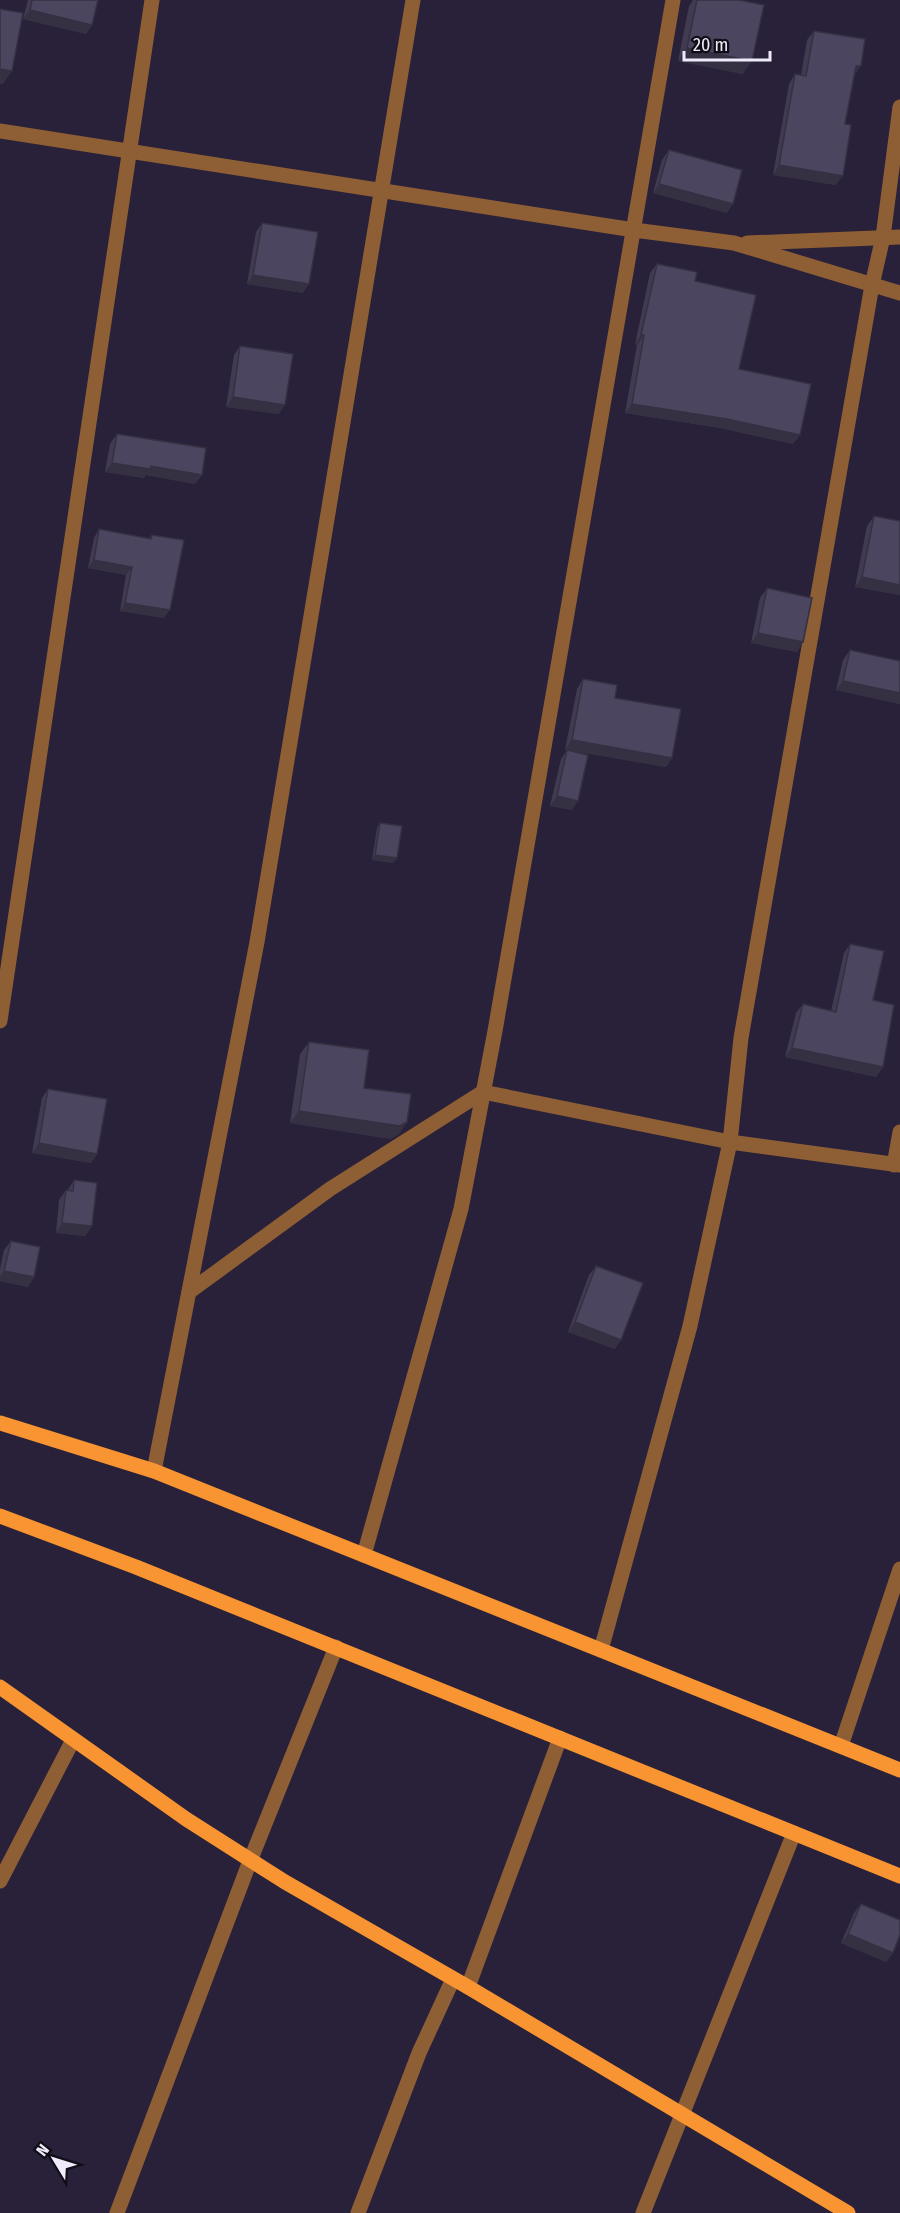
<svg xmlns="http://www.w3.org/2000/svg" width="900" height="2213" font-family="'Fira Sans Condensed',sans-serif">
  <rect width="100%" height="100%" fill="#282139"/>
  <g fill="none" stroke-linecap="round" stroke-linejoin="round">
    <!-- minor -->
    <g stroke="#8e5e35" stroke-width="15">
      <polyline points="0,131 634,230 734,243 900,293"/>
      <polyline points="747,243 900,237"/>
      <polyline points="0,1021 152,0"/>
      <polyline points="894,1165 900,1132"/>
      <polyline points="189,1292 330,1189 483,1092 730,1142 900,1165"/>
      <polyline points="154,1471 257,942 413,0"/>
      <polyline points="364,1555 461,1209 495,1031 673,0"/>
      <polyline points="601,1650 690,1326 730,1142 741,1038 872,285 883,237 900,107"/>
      <polyline points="841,1746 900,1569"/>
      <polyline points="0,1881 73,1740"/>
      <polyline points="468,1987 560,1738"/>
      <polyline points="117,2213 250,1861 336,1647"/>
      <polyline points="358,2213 419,2053 453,1979"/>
      <polyline points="643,2213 794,1833"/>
    </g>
    <!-- major -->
    <g stroke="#f89431" stroke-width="15">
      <polyline points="0,1423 154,1471 900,1770"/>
      <polyline points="0,1516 136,1567 900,1876"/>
      <polyline points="0,1687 186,1819 285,1882 468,1987 848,2213"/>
    </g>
  </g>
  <!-- wall -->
  <g fill="#413b52">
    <polygon points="28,0 98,0 92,25 86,34 23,19"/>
    <polygon points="693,0 739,0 743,74 678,61 689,6"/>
    <polygon points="814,31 854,76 845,124 836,185 773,175 789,84 795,74 801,75 807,40"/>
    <polygon points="669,150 727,213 653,193 662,160"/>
    <polygon points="262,223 303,293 247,284 256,232"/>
    <polygon points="657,264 695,281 739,369 800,435 793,444 720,428 625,413 637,345 635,344 650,273"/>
    <polygon points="240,346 279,414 226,407 234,355"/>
    <polygon points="117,434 202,475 195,484 146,475 144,478 105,472 110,444"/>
    <polygon points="874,516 900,521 900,595 855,587 867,526"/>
    <polygon points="99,529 149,538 152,535 164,618 120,611 126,575 88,568 94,538"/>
    <polygon points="767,588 803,642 797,652 751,643 760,598"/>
    <polygon points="850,650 900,661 900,704 836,690 843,660"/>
    <polygon points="583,679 615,698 672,758 666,767 569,750 572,810 550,806 561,759 567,750 565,750 577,689"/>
    <polygon points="380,823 397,858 393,863 372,860 377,828"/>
    <polygon points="850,944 873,1000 883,1067 876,1077 785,1057 796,1013 803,1004 831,1011 844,953"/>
    <polygon points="309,1042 364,1088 407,1122 399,1134 391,1139 290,1123 300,1054"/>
    <polygon points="48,1089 97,1154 91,1163 32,1153 42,1098"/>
    <polygon points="74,1180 92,1226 85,1236 56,1233 59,1200 66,1190 67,1191"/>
    <polygon points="11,1241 34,1277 28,1287 0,1281 0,1269 4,1250"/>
    <polygon points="596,1266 615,1349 568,1332 589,1275"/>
    <polygon points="861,1904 893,1953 886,1962 841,1943 854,1913"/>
  </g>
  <!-- shaded-wall -->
  <g fill="#353042">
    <polygon points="30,10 92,25 86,34 23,19"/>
    <polygon points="687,48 752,61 743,74 678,61"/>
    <polygon points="856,66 861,66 854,76"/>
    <polygon points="0,69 12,71 3,84 0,84"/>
    <polygon points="779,165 843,176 836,185 773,175"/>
    <polygon points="659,184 733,204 727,213 653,193"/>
    <polygon points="253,275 309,284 303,293 247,284"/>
    <polygon points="641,335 644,335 637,345 635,344"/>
    <polygon points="233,397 285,405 279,414 226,407"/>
    <polygon points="632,404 727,419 800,435 793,444 720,428 625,413"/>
    <polygon points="112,463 151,466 202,475 195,484 146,475 144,478 105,472"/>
    <polygon points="94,560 132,567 126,575 88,568"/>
    <polygon points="862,577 900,585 900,595 855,587"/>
    <polygon points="125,603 170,610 164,618 120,611"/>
    <polygon points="758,633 803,642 797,652 751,643"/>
    <polygon points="843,681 900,693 900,704 836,690"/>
    <polygon points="572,740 672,758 666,767 565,750"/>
    <polygon points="557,796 578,801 572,810 550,806"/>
    <polygon points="375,855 397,858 393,863 372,860"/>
    <polygon points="792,1048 883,1067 876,1077 785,1057"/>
    <polygon points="299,1111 407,1122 399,1134 391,1139 290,1123"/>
    <polygon points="39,1143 97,1154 91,1163 32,1153"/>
    <polygon points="62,1223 92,1226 85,1236 56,1233"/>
    <polygon points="4,1271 34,1277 28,1287 0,1281 0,1277"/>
    <polygon points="575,1322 621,1340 615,1349 568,1332"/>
    <polygon points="848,1934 893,1953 886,1962 841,1943"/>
  </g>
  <!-- building -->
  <g fill="#4c455f" stroke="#353042" stroke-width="1.5">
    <polygon points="32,0 98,0 92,25 30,10"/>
    <polygon points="697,0 739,0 764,5 752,61 687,48"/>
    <polygon points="0,9 23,13 12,71 0,69"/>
    <polygon points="814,31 865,39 861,66 856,66 845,124 851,125 843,176 779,165 795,74 806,76"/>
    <polygon points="669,150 742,170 733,204 659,184"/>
    <polygon points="262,223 318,232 309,284 253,275"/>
    <polygon points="657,264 697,272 695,281 756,295 739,369 811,384 800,435 727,419 632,404 644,335 641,335"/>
    <polygon points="240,346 293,354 285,405 233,397"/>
    <polygon points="117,434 206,448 202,475 151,466 150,469 112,463"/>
    <polygon points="874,516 900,521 900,585 862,577"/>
    <polygon points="99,529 151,539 152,535 184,540 170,610 125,603 132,567 94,560"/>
    <polygon points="767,588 812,598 803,642 758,633"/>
    <polygon points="850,650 900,661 900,693 843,681"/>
    <polygon points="583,679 617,685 615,698 681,709 672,758 572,740"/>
    <polygon points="567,750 588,755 578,801 557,796"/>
    <polygon points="380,823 402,826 397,858 375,855"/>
    <polygon points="850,944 884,951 873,1000 894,1005 883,1067 792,1048 803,1004 836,1012"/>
    <polygon points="309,1042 369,1050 364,1088 411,1094 407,1122 400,1126 299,1111"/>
    <polygon points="48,1089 107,1099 97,1154 39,1143"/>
    <polygon points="74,1180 97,1183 92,1226 62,1223 66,1190 73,1191"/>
    <polygon points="11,1241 40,1247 34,1277 4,1271"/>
    <polygon points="596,1266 643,1283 621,1340 575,1322"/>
    <polygon points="861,1904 900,1920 900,1935 893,1953 848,1934"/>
  </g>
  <!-- north arrow -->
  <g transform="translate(54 2159) rotate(308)" stroke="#100d17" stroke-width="4.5" paint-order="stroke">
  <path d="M0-4.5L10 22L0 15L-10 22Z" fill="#efebfb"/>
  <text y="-9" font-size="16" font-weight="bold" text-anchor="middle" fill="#efebfb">N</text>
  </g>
  <!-- scale -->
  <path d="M684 51v9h86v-9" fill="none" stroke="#efebfb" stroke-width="3"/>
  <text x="693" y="51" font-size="18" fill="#efebfb" stroke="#100d17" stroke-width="4.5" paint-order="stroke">20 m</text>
</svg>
